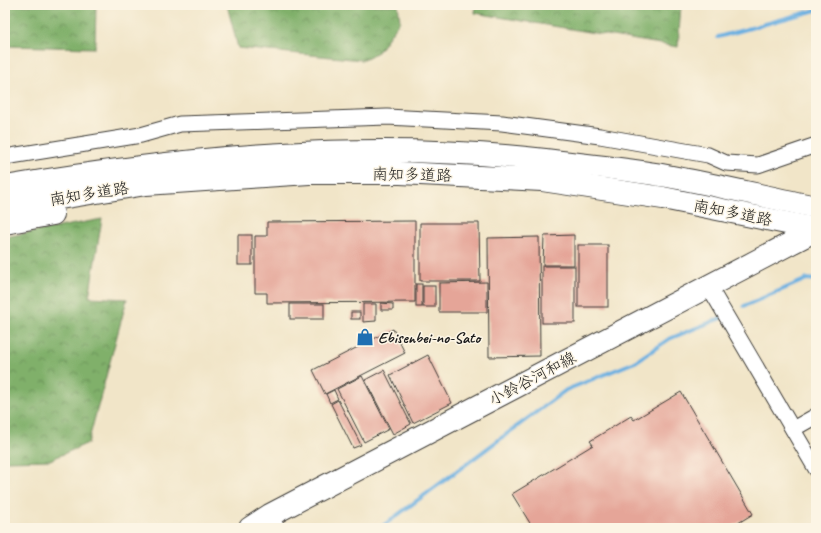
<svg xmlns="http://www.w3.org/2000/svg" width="821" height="533" font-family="Caveat,'Klee One',sans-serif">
  <defs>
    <pattern id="forest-crowns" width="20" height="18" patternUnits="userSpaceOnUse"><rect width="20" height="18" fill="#80b06a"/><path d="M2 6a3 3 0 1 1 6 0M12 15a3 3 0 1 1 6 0" fill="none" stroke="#688e56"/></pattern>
  </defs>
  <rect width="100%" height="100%" fill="#fcf5e5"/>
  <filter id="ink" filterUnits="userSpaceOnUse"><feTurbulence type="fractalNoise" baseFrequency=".025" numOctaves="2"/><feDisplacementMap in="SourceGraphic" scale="8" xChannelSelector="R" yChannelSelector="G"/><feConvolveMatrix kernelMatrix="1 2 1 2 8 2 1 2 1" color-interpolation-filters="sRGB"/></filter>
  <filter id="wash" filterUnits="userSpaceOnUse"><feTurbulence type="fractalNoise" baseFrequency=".012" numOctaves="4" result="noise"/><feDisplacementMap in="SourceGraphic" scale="16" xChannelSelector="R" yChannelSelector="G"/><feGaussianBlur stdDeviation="0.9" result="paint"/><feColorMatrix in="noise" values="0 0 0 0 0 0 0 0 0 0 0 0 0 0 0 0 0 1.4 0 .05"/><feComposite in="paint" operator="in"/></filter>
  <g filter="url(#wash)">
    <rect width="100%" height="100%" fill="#f1e5c8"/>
    <!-- forest -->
    <g fill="url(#forest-crowns)" stroke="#4e6643">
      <polygon points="5,5 96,5 95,48 5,46"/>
      <polygon points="227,5 398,5 400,21 378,52 362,60 238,48"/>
      <polygon points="476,5 681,5 678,47 475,13"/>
      <polygon points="102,219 89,297 127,299 88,443 50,460 5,461 5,237"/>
    </g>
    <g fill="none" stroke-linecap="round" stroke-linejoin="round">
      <!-- stream -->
      <g stroke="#6cb0e1" stroke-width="4">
        <polyline points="718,37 816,10"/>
        <polyline points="744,306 807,279 816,280"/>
        <polyline points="380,528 566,390 635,362 669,339 721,318"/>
      </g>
    </g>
    <g id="blocks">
      <!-- building -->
      <g fill="#e5a598">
        <polygon points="415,221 415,302 267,303 267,293 255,293 255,236 267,236 267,222"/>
        <polygon points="420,223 479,223 480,281 420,281"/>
        <rect x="238" y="235" width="14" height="30"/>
        <polygon points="574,235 574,265 543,265 544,236"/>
        <polygon points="539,237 540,356 489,357 488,238"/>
        <rect x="578" y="245" width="30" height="62"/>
        <rect x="542" y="266" width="33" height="57"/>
        <polygon points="487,282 487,312 439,312 439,283"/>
        <rect x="416" y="284" width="6" height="23"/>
        <rect x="423" y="286" width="12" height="21"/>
        <polygon points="381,303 393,304 393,310 381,310"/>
        <rect x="290" y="304" width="34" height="15"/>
        <polygon points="363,304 376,304 376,321 363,322"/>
        <rect x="351" y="312" width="9" height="7"/>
        <polygon points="393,329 405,353 325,394 313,370"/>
        <polygon points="428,355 452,403 413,423 390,375"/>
        <polygon points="384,370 411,424 393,434 365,380"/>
        <polygon points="362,376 389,429 364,442 337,389"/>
        <polygon points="334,390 338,399 330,403 326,394"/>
        <polygon points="681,392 753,514 730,528 533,528 512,494 593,445 590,441 631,416 634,420"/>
        <polygon points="338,400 361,445 353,448 331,404"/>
      </g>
    </g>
  </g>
  <g filter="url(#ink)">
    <use href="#blocks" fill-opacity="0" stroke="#3c3a36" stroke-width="1"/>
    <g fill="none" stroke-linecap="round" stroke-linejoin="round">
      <!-- minor casing -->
      <g stroke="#3c3a36" stroke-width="17">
        <g id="minor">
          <polyline points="5,157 141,135 180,124 387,117 502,123 600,136 708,155 726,163 758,165 816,145"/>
          <polyline points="708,285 816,469"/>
          <polyline points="793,429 816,416"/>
          <polyline points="270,515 277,528"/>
        </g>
      </g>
      <!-- secondary casing -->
      <g stroke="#3c3a36" stroke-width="24">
        <polyline id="secondary" points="250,528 270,515 816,230"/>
      </g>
      <!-- motorway casing -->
      <g stroke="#3c3a36" stroke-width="24">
        <g id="motorway">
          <path d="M5 187C182 157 366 139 545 160 585 165 627 169 667 176 717 185 766 197 816 207"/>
          <polyline points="5,207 146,184 309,173 400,173 542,180 663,198 816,229"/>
          <polyline points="5,223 53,214"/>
        </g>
      </g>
      <!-- minor -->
      <use href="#minor" stroke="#fff" stroke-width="15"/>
      <!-- secondary -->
      <use href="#secondary" stroke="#fff" stroke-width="22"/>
      <!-- motorway -->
      <use href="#motorway" stroke="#fff" stroke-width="22"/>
    </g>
  </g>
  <!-- icons -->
  <defs>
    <g id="shop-bare" transform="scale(1.38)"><path d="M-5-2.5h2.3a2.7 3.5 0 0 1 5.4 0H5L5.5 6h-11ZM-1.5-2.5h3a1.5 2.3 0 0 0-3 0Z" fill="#1f6fb2" stroke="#fcf5e5" stroke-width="2.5" paint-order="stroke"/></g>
  </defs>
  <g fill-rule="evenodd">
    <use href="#shop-bare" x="365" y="337"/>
  </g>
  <g text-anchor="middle" stroke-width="3" stroke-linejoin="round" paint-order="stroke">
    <!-- street labels -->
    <g font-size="16" fill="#1c1c1c" stroke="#fcf5e5">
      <text transform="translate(412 174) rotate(1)" y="6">南知多道路</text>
      <text transform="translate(89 193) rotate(-9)" y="6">南知多道路</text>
      <text transform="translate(733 212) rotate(11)" y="6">南知多道路</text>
      <text transform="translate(532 378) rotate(-28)" y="6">小鈴谷河和線</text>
    </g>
    <!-- poi labels -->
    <g font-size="16" font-weight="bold" fill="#1c1c1c" stroke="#fcf5e5" text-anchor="start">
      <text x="378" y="343">Ebisenbei-no-Sato</text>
    </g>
  </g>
  <!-- margin -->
  <rect width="821" height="533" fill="none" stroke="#fcf5e5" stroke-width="20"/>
</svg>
